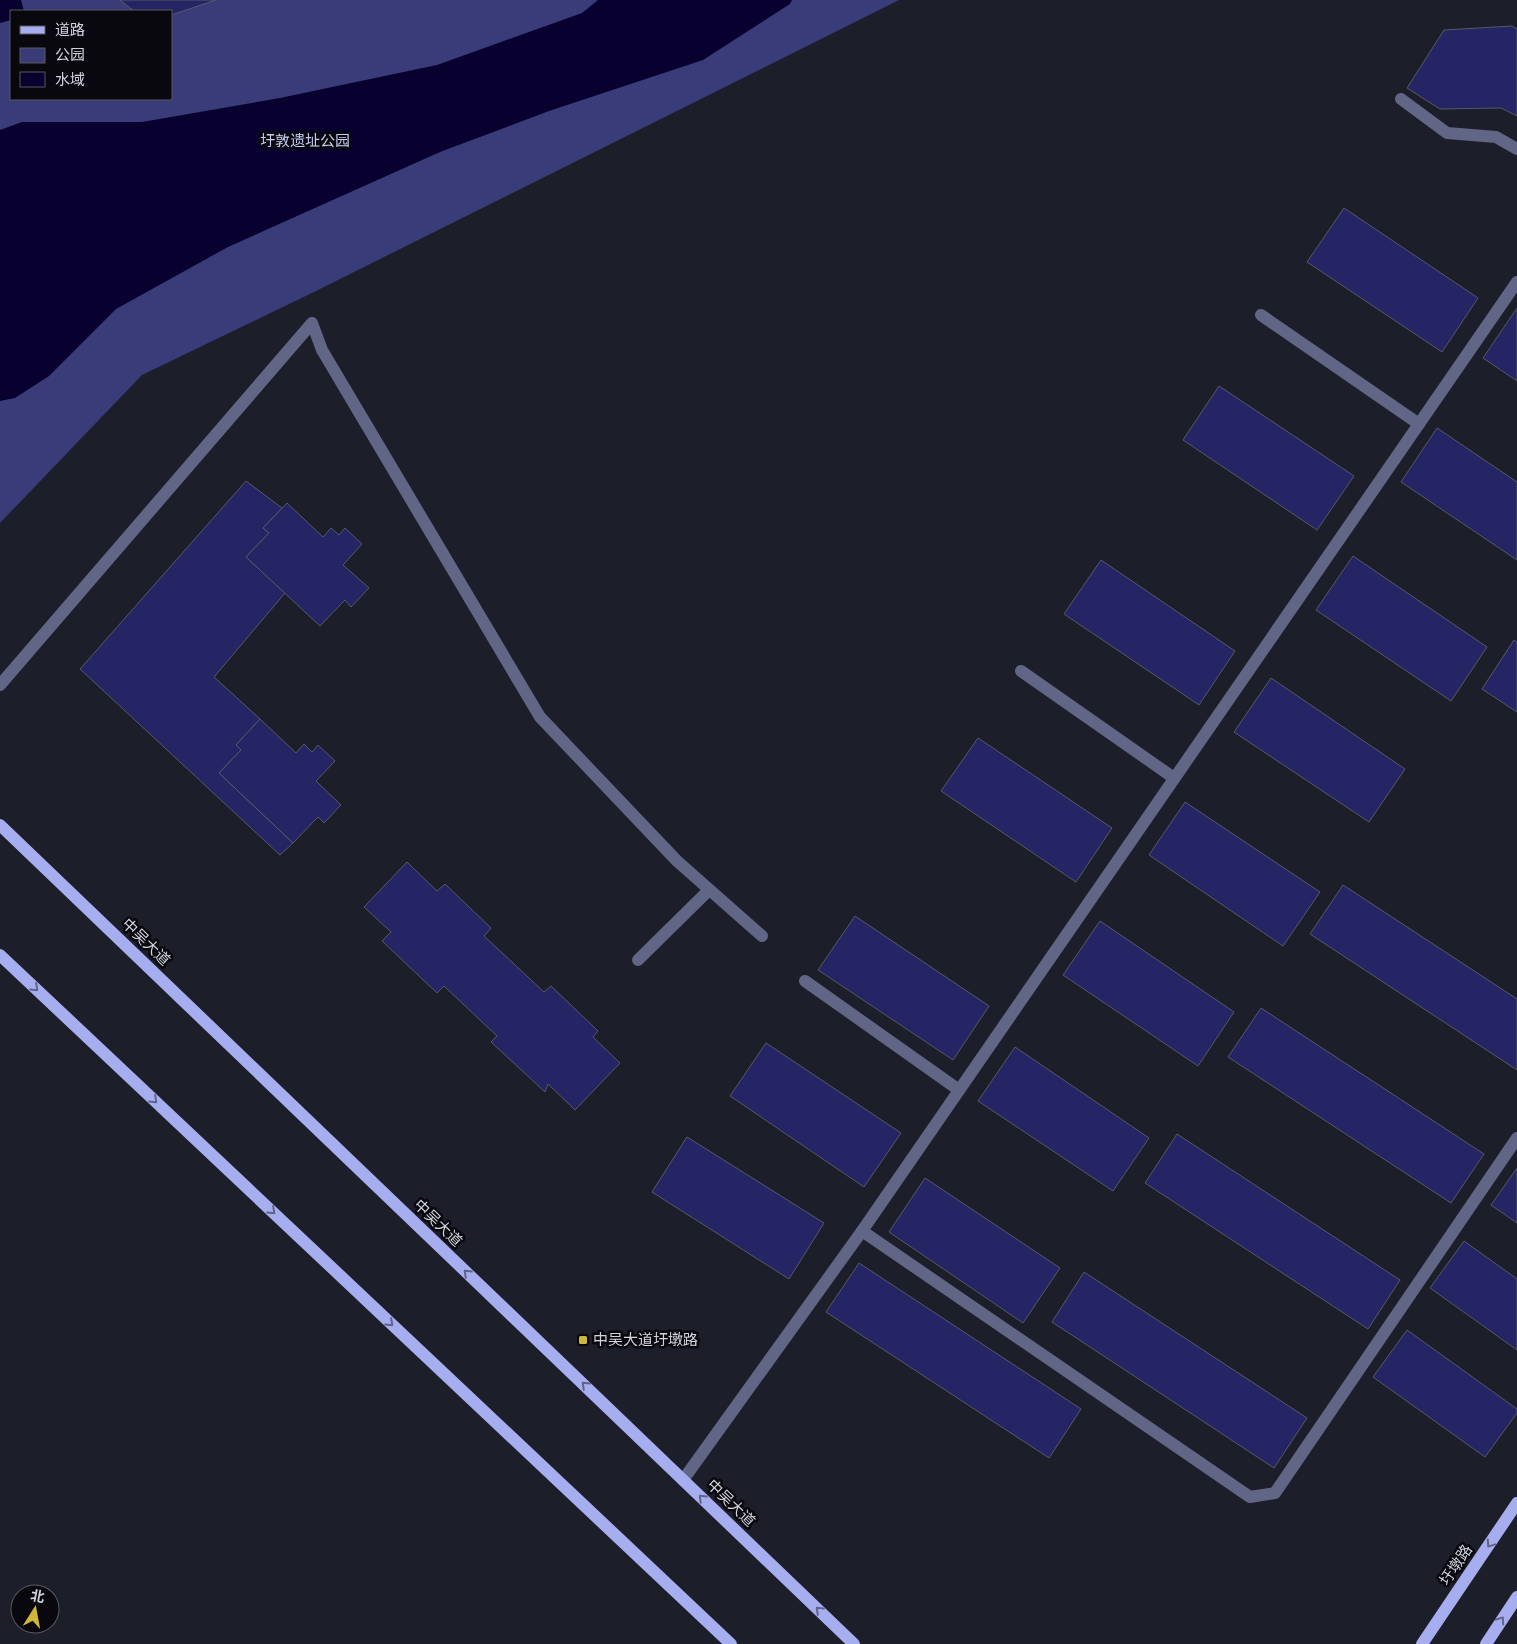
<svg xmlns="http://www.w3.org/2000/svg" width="1517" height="1644" font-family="Rubik,'Noto Sans SC',sans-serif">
  <rect width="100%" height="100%" fill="#1c1e2a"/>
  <!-- green -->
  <path fill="#393c78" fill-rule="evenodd" d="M0 0H899L316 291 142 375 0 523ZM11 11H171V99H11Z"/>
  <!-- water -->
  <g fill="#080130">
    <polygon points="0,0 21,0 24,11 11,11 11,20 0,23"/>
    <polygon points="598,0 792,0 790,4 703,60 549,111 440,152 228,247 116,309 49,376 15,398 0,401 0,130 22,122 142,122 280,98 437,65 582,13"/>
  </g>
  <!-- building -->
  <g fill="#252565" stroke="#575967">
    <polygon points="120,0 216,0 171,15 171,11 134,11"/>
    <polygon points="1512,26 1517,29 1517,116 1501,108 1440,109 1407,88 1444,30"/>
    <polygon points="1344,208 1478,298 1442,352 1307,262"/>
    <polygon points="1517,308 1517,381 1483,358"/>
    <polygon points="1219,386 1354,476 1317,530 1183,440"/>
    <polygon points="1437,428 1517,482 1517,560 1401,482"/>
    <polygon points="246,481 282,508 263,528 269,533 246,557 285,593 214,677 260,719 236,745 241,750 219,773 293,843 280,855 80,669"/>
    <polygon points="287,503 323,537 331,528 339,535 345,528 362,544 343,565 369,588 351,607 345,600 320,626 246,557 269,533 263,528"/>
    <polygon points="1353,556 1487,647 1451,701 1316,610"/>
    <polygon points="1101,560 1235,651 1199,705 1064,614"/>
    <polygon points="1514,640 1517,642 1517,712 1482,689"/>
    <polygon points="1271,678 1405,769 1369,822 1234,732"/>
    <polygon points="260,719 296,753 304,744 312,752 318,745 335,761 316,781 341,805 324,823 318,817 293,843 219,773 241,750 236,745"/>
    <polygon points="978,738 1112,828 1076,882 941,791"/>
    <polygon points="1185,802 1320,892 1283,946 1149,855"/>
    <polygon points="407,862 437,891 445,884 491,928 484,936 544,992 551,986 598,1031 593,1037 620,1063 575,1110 548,1084 545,1092 491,1042 497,1036 444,986 437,993 382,941 391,932 364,907"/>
    <polygon points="1343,885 1517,999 1517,1070 1310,934"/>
    <polygon points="855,916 989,1006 953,1060 818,970"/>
    <polygon points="1100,921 1234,1012 1198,1066 1063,975"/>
    <polygon points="1261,1008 1484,1154 1451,1203 1228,1057"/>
    <polygon points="766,1043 901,1133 864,1187 730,1096"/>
    <polygon points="1015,1047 1149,1138 1113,1191 978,1101"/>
    <polygon points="1177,1134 1400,1280 1368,1329 1145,1183"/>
    <polygon points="687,1137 824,1223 789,1279 652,1192"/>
    <polygon points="1517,1168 1517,1223 1491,1205"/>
    <polygon points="925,1178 1060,1268 1023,1323 889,1232"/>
    <polygon points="1464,1241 1517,1279 1517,1350 1430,1288"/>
    <polygon points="859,1263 1081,1409 1049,1458 826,1312"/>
    <polygon points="1084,1272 1307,1418 1274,1468 1052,1322"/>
    <polygon points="1407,1330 1517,1409 1517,1413 1485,1457 1373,1377"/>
  </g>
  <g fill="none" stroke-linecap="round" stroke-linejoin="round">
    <!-- minor -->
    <g stroke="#626686" stroke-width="12">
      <polyline points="1401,99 1447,133 1496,137 1517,149"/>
      <polyline points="1261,315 1419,424"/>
      <polyline points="1021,671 1174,778"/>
      <polyline points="0,685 312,323 322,350 540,717 677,861 762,936"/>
      <polyline points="638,960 709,890"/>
      <polyline points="805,981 959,1090"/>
      <polyline points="862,1231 1250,1497 1275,1493 1517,1138"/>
      <polyline points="683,1480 862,1231 1517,282"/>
    </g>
    <!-- major -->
    <g stroke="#a6aef0" stroke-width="12">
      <polyline points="0,825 854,1644"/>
      <polyline points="0,955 731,1644"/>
      <polyline points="1422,1644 1517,1503"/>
      <polyline points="1486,1644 1517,1597"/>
    </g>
  </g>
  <!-- one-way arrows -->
  <defs><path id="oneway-chevron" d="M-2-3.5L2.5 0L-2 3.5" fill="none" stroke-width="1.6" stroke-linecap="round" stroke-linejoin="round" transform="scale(1.25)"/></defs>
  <g stroke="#5f638a">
    <use href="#oneway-chevron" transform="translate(35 988) rotate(43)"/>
    <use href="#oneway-chevron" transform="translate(154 1100) rotate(43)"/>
    <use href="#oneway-chevron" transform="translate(272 1211) rotate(43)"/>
    <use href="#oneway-chevron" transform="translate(467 1273) rotate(-136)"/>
    <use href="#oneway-chevron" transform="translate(390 1323) rotate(43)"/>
    <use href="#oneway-chevron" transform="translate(585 1385) rotate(-136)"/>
    <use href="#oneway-chevron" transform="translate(702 1498) rotate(-136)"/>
    <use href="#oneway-chevron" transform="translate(1490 1544) rotate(124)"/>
    <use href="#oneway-chevron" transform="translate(819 1610) rotate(-136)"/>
    <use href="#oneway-chevron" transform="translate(1501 1620) rotate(-56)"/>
  </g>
  <!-- markers -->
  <rect fill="#d0b837" stroke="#08080e" stroke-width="2" x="578" y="1335" width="10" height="10" rx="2.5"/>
  <g text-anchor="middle" stroke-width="5" stroke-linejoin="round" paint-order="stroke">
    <!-- park labels -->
    <g font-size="15" fill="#c7cdf5" stroke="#08080e">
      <text x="305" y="146">圩敦遗址公园</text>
    </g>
    <!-- street labels -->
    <g font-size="15" fill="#d2d3dc" stroke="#08080e">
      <text transform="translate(146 942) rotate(44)" y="5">中吴大道</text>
      <text transform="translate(438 1223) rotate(44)" y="5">中吴大道</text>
      <text transform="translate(731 1503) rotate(44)" y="5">中吴大道</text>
      <text transform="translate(1456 1565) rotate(-56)" y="5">圩墩路</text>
    </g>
    <!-- poi labels -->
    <g font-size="15" fill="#d2d3dc" stroke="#08080e" text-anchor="start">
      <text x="593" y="1345">中吴大道圩墩路</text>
    </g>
  </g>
  <!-- legend -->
  <rect x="10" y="10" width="162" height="90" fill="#08080e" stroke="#595960"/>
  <rect x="20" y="26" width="25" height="8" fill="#a6aef0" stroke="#595960"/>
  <text x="55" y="35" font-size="15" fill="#d2d3dc">道路</text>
  <rect x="20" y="48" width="25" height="15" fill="#393c78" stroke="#595960"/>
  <text x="55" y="60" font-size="15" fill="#d2d3dc">公园</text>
  <rect x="20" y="72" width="25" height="15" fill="#080130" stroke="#595960"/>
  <text x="55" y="85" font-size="15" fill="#d2d3dc">水域</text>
  <!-- north arrow -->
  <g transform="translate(35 1609) rotate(11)"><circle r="24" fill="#08080e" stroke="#595960"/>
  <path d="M0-4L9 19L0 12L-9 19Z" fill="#d0b837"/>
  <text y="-8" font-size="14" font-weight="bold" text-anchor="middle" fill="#d2d3dc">北</text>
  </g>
</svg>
